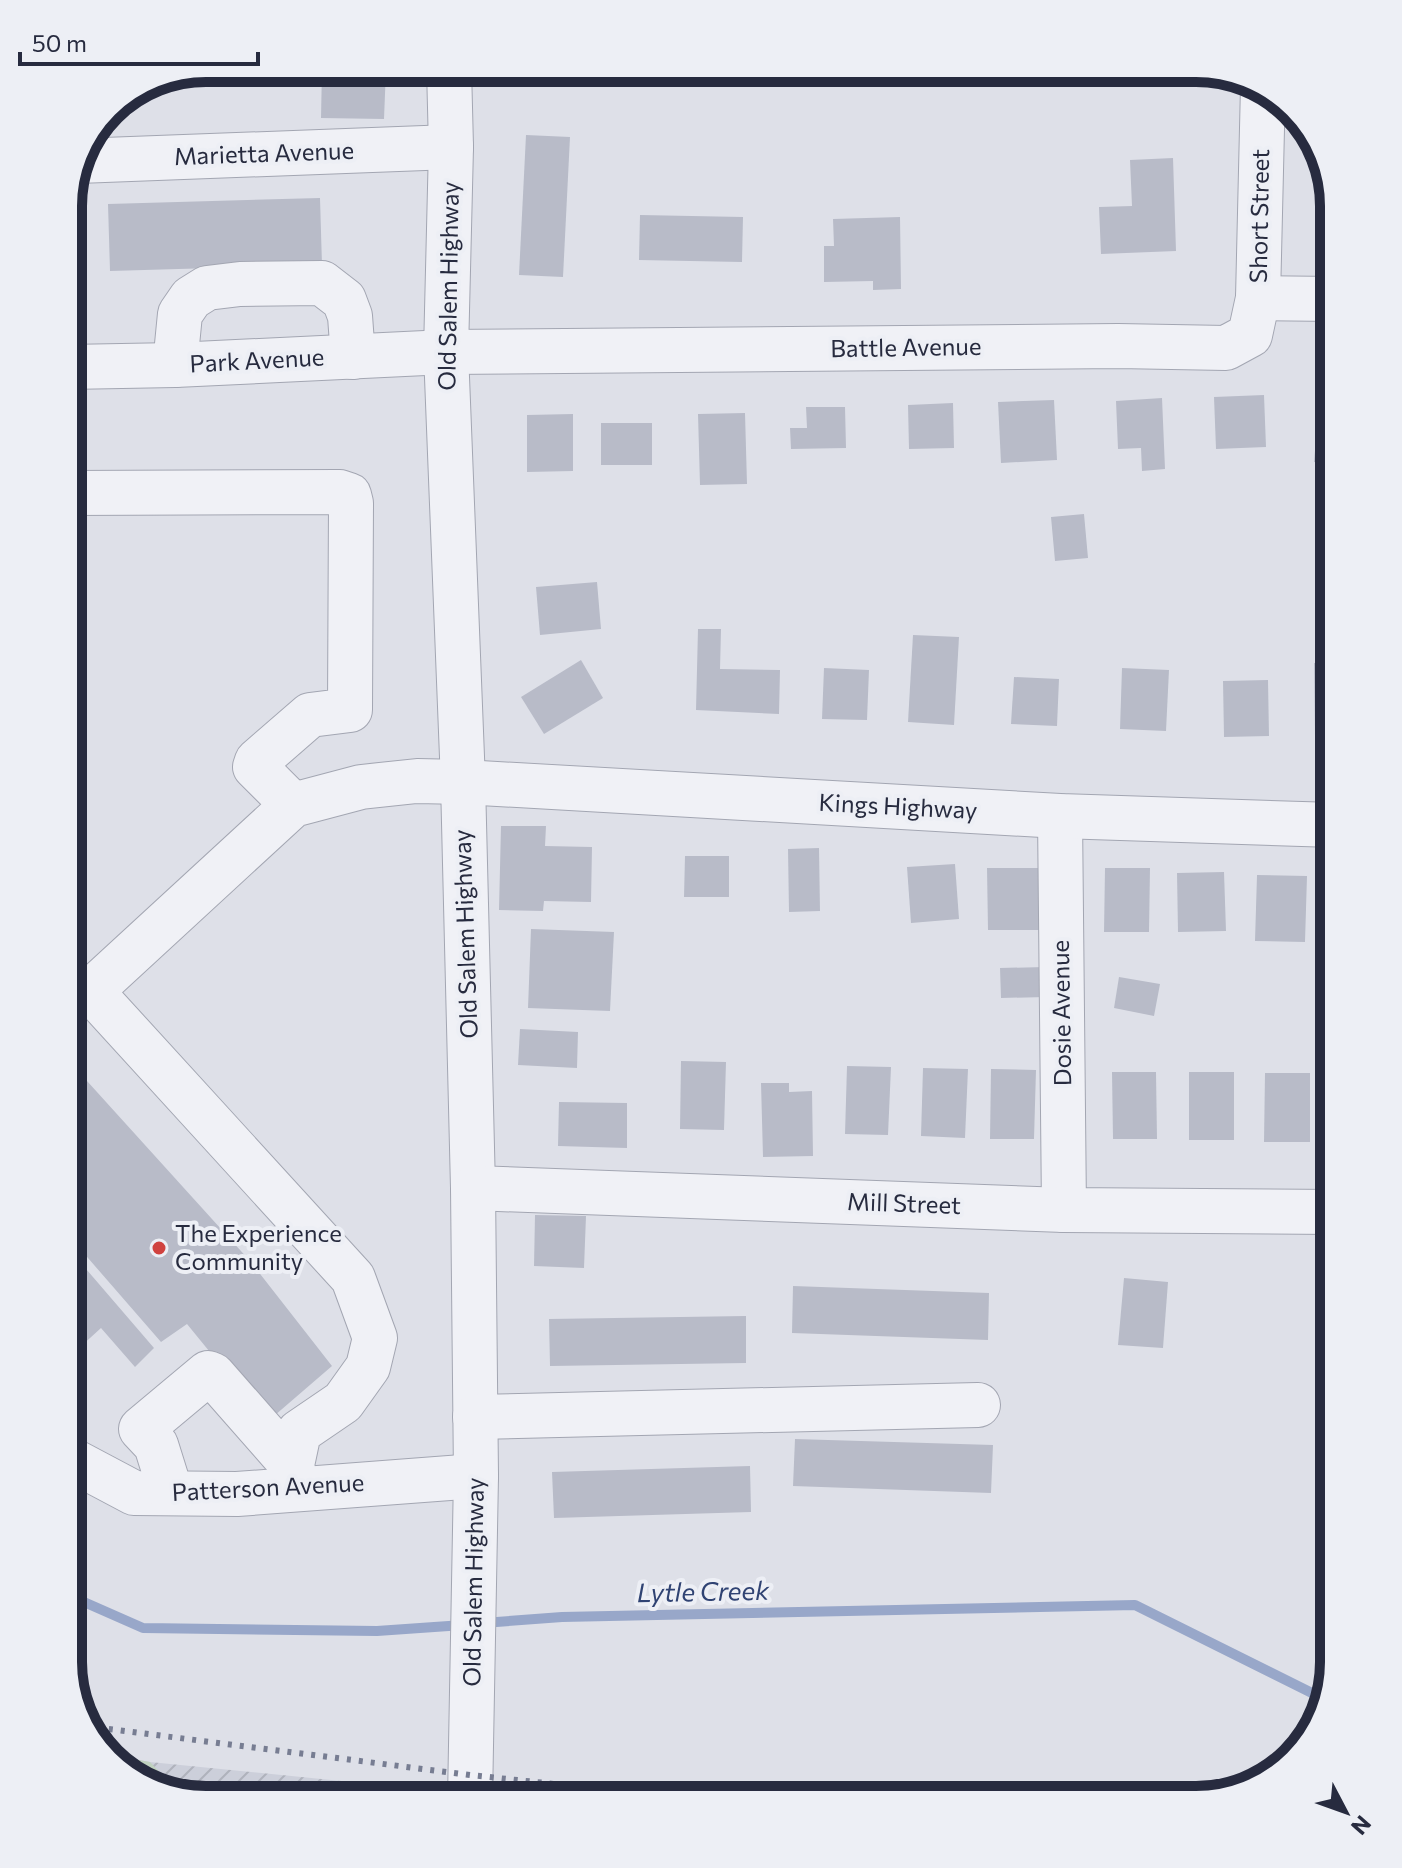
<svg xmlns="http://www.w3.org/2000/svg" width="1402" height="1868" font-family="Commissioner,sans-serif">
  <defs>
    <pattern id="industrial-furrows" width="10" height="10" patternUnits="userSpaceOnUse" patternTransform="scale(2)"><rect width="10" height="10" fill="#cccfda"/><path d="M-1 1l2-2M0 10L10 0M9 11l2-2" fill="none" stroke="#afb2bc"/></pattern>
    <pattern id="forest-firs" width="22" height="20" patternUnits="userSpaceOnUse" patternTransform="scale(2)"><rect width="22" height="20" fill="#c0d2bf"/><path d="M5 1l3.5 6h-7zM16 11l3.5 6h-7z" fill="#a5b4a5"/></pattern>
  </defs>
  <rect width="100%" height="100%" fill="#dee0e8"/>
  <!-- industrial -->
  <polygon fill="url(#industrial-furrows)" points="111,1755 150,1762 533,1800 197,1800 137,1781"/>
  <!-- forest -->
  <polygon fill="url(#forest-firs)" points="111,1755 150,1762 173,1786 175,1793 137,1781"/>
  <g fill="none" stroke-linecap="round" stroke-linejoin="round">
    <!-- stream -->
    <g stroke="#98a7c9" stroke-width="10">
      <polyline points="68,1595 143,1628 377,1631 463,1625"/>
      <polyline points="483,1623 562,1617 1135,1605 1324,1699"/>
    </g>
  </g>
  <!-- building -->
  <g fill="#b8bbc8">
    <polygon points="322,68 386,69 384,119 321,118"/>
    <polygon points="526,135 570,137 563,277 519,275"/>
    <polygon points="1173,158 1176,251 1101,254 1099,207 1132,206 1130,160"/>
    <polygon points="1325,188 1329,188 1334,206 1334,233 1326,233"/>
    <polygon points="320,198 322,265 110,271 108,204"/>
    <polygon points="640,215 743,217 742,262 639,260"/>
    <polygon points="900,217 901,289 873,290 873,281 824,282 824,246 834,246 833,219"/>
    <polygon points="1320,391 1334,392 1334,464 1314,462"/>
    <polygon points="1264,395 1266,447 1216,449 1214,397"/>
    <polygon points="1162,398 1165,469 1142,471 1141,448 1118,449 1116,401"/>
    <polygon points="1054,400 1057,460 1001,463 998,402"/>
    <polygon points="953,403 954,448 909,449 908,405"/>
    <polygon points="806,407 845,407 846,448 791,449 790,428 807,428"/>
    <polygon points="745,413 747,484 700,485 698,414"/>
    <polygon points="573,414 573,471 527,472 527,415"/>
    <rect x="601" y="423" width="51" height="42"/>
    <polygon points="1084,514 1088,558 1055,561 1051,517"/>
    <polygon points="597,582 601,629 540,635 536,587"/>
    <polygon points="698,629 721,629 720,669 780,670 779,714 696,710"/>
    <polygon points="913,635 959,637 954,725 908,722"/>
    <polygon points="581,660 603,698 544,734 521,697"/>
    <polygon points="1334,662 1334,737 1315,737 1314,663"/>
    <polygon points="824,668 869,670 867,720 822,719"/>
    <polygon points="1122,668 1169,670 1166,731 1120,729"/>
    <polygon points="1014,677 1059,679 1057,726 1011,724"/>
    <polygon points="1268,680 1269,736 1224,737 1223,681"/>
    <polygon points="501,826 546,826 545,846 592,847 591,902 544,901 543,911 499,910"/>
    <polygon points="819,848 820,911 789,912 788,849"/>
    <polygon points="685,856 729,856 729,897 684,897"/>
    <polygon points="955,864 959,919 911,923 907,867"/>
    <polygon points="987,868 1039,868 1040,930 988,930"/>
    <polygon points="1105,868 1150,868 1149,932 1104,932"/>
    <polygon points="1224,872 1226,931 1178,932 1177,873"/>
    <polygon points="1330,873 1334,873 1334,928 1329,928"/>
    <polygon points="1257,875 1307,876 1305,942 1255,941"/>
    <polygon points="531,929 614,932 610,1011 528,1008"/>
    <polygon points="1045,967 1046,997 1001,998 1000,968"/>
    <polygon points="1119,977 1160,984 1154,1016 1114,1008"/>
    <polygon points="520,1029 578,1032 577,1068 518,1065"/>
    <polygon points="68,1060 250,1261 332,1366 267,1422 187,1324 161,1342 68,1235"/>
    <polygon points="681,1061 726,1062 724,1130 680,1129"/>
    <polygon points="847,1066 891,1067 888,1135 845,1134"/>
    <polygon points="923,1068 968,1069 965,1138 921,1136"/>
    <polygon points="991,1069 1036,1070 1034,1139 990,1139"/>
    <polygon points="1112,1072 1156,1072 1157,1139 1113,1139"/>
    <rect x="1189" y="1072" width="45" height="68"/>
    <polygon points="1265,1073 1310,1073 1310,1142 1264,1142"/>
    <polygon points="761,1083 789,1083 789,1092 812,1091 813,1156 763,1157"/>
    <polygon points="559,1102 627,1103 627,1148 558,1146"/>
    <polygon points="535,1215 586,1216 584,1268 534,1266"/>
    <polygon points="68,1248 154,1348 135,1367 101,1328 68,1358"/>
    <polygon points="1124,1278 1168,1282 1163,1348 1118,1345"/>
    <polygon points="793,1286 989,1293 988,1340 792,1333"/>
    <polygon points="746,1316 746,1363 550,1366 549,1319"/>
    <polygon points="795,1439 993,1445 991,1493 793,1486"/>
    <polygon points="750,1466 751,1512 554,1518 552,1472"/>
  </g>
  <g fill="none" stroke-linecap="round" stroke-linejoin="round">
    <!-- minor casing -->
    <g stroke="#a3a6b2" stroke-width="46">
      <g id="minor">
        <polyline points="449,68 451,147 446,352 463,782 473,1188 476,1476 470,1800"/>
        <polyline points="78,161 451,147"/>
        <polyline points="1258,298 1334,299"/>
        <polyline points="175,365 180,314 191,298 207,288 240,284 322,283 344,300 350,316 353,357"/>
        <polyline points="68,367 175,365 446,352 1118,346 1226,348 1250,335 1258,298 1263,86"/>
        <polyline points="68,493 340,492 349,495 351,503 350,710 310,715 257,761 255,767 293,805"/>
        <polyline points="1060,816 1064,1210"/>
        <polyline points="473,1188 1064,1210 1334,1212"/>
        <polyline points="475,1417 978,1405"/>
        <polyline points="68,1458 134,1493 237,1494 476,1476"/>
        <polyline points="297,1489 292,1465 299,1432 343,1402 368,1367 375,1338 353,1278 91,991 293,805 361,787 417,781 463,782 1060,816 1334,825"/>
        <polyline points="171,1493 156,1445 141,1429 208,1373 213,1375 292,1465"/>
      </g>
    </g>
    <!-- minor -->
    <use href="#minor" stroke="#f0f1f6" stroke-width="44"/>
    <!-- rail -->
    <polyline stroke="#777d92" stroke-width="6" stroke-dasharray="4 8" stroke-linecap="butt" points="85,1726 470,1775 705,1800"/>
  </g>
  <!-- markers -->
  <circle fill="#d0423f" stroke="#edeff5" stroke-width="3" cx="159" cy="1248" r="8"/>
  <g text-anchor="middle" stroke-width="8" stroke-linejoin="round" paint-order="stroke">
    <!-- street labels -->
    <g font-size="24" fill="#272b3f" stroke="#edeff5">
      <text transform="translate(264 154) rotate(-2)" y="8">Marietta Avenue</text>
      <text transform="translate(1260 216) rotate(-89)" y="8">Short Street</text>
      <text transform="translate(449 286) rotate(-89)" y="8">Old Salem Highway</text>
      <text transform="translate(906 348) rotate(-1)" y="8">Battle Avenue</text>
      <text transform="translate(257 361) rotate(-3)" y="8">Park Avenue</text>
      <text transform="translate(898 807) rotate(3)" y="8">Kings Highway</text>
      <text transform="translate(466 934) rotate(-92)" y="8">Old Salem Highway</text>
      <text transform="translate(1062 1013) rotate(-91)" y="8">Dosie Avenue</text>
      <text transform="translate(904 1204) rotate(2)" y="8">Mill Street</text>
      <text transform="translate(268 1488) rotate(-3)" y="8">Patterson Avenue</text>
      <text transform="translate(474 1582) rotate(-89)" y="8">Old Salem Highway</text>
    </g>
    <!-- poi labels -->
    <g font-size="24" fill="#272b3f" stroke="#edeff5" text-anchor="start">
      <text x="175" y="1242">The Experience<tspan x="175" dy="28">Community</tspan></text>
    </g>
    <!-- water labels -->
    <g font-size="26" font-style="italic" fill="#304373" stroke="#edeff5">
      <text transform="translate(703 1592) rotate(-1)" y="9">Lytle Creek</text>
    </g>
  </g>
  <!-- crop -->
  <path d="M0 0H1402V1868H0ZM206 82H1196A124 124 0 0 1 1320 206V1662A124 124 0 0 1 1196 1786H206A124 124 0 0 1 82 1662V206A124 124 0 0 1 206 82Z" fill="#edeff5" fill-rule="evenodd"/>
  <path fill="none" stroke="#272b3f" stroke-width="10" d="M206 82H1196A124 124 0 0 1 1320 206V1662A124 124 0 0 1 1196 1786H206A124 124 0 0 1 82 1662V206A124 124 0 0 1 206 82Z"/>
  <!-- north arrow -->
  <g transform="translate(1346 1812) rotate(131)" stroke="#edeff5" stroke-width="6" paint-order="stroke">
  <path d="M0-6L14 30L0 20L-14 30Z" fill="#272b3f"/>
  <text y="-12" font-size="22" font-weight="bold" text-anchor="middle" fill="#272b3f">N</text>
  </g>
  <!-- scale -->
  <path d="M20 52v12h238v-12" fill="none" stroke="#272b3f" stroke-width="4"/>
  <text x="32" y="52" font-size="24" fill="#272b3f" stroke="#edeff5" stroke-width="6" paint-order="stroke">50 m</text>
</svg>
